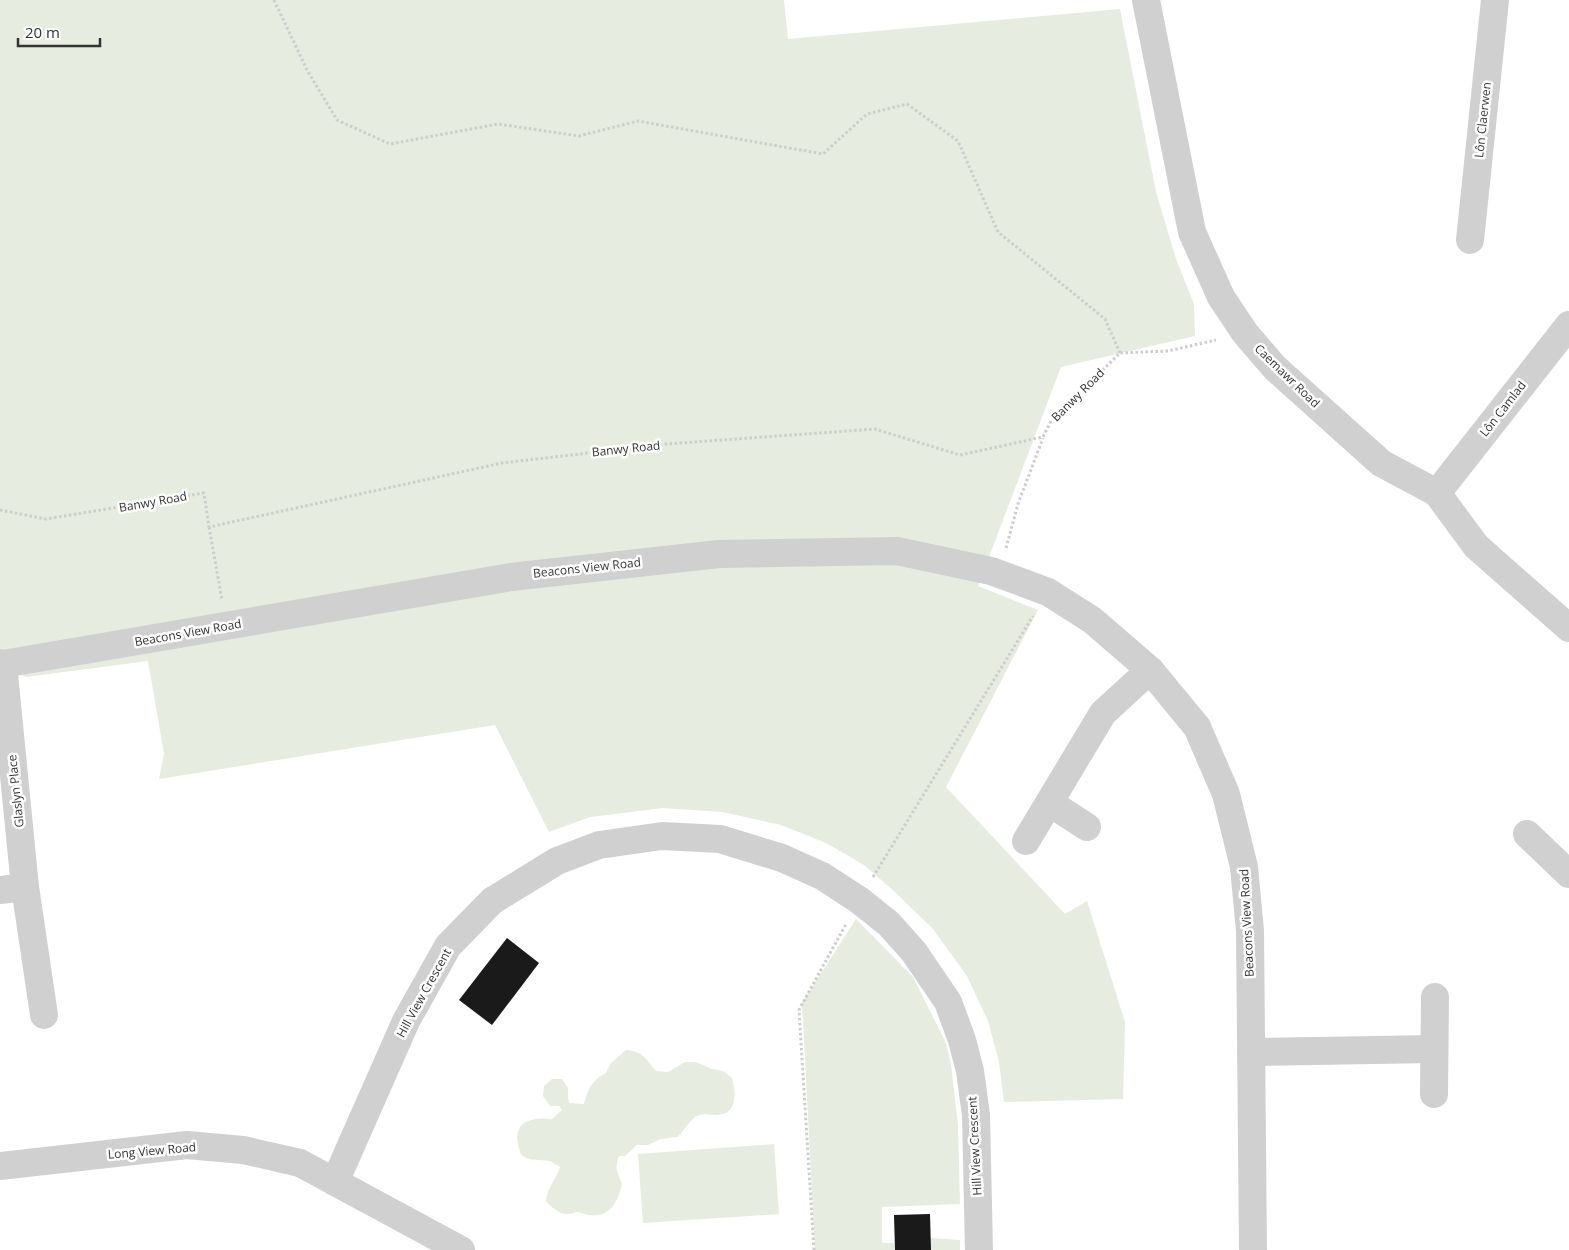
<svg xmlns="http://www.w3.org/2000/svg" width="1569" height="1250" font-family="'Open Sans',sans-serif">
  <rect width="100%" height="100%" fill="#fff"/>
  <!-- green -->
  <g fill="#e6ecdf">
    <polygon points="0,0 784,0 788,39 1120,9 1156,192 1176,259 1194,304 1195,336 1061,367 978,586 1038,610 946,787 1065,914 1087,901 1125,1022 1123,1099 1004,1102 999,1062 988,1021 967,976 933,929 894,891 864,865 826,843 781,825 723,812 663,808 590,817 549,832 495,725 159,779 164,754 148,661 26,677 0,663"/>
    <polygon points="856,919 913,977 946,1043 951,1064 958,1125 960,1204 882,1207 882,1243 894,1243 895,1250 815,1250 802,1003"/>
    <path d="M626 1050C645 1052 645 1059 656 1071L668 1072 685 1062H696L712 1069 723 1071 732 1078C736 1094 738 1115 715 1115 710 1115 705 1113 699 1115 689 1119 685 1131 677 1137L661 1139 648 1145H637L625 1156H619C614 1170 618 1172 622 1184 618 1202 610 1218 589 1215 585 1215 581 1212 577 1212 575 1212 572 1214 570 1214 560 1215 552 1208 546 1201 547 1188 556 1180 560 1167 556 1165 553 1162 549 1161 541 1159 529 1162 522 1155 519 1152 519 1147 518 1144 513 1120 535 1117 552 1119L562 1110 559 1106H550L543 1096 544 1086 552 1079H562L568 1088V1097L569 1103 584 1104C588 1089 592 1080 606 1073L611 1063Z"/>
    <polygon points="774,1144 779,1214 643,1223 638,1154"/>
    <polygon points="930,1238 960,1240 960,1250 931,1250"/>
  </g>
  <!-- building -->
  <g fill="#1a1a1a">
    <polygon points="507,938 539,963 492,1025 459,1000"/>
    <polygon points="930,1214 931,1250 895,1250 894,1215"/>
  </g>
  <g fill="none" stroke-linecap="round" stroke-linejoin="round">
    <!-- path -->
    <g stroke="#cdcdcd" stroke-width="3" stroke-dasharray="2.5 2.5" stroke-linecap="butt">
      <polyline points="274,0 307,70 337,120 390,144 498,124 579,136 638,121 823,154 867,114 907,104 958,141 998,232 1105,319 1120,353"/>
      <polyline points="0,510 46,519 204,493 209,527 502,463 666,444 875,429 960,455 1043,437 1051,421 1120,353 1168,351 1216,340"/>
      <polyline points="209,527 222,600"/>
      <polyline points="1006,548 1018,504 1043,438"/>
      <polyline points="873,877 1033,616"/>
      <polyline points="814,1250 799,1010 846,924"/>
    </g>
    <!-- minor -->
    <g stroke="#d0d0d0" stroke-width="28">
      <polyline points="1470,240 1495,0"/>
      <polyline points="1437,493 1569,325"/>
      <polyline points="0,663 3,664 511,577 719,554 897,551 991,571 1048,592 1092,620 1150,670 1197,727 1226,794 1244,867 1250,931 1253,1250"/>
      <polyline points="3,664 25,887 44,1015"/>
      <polyline points="1050,803 1087,827"/>
      <polyline points="1527,834 1569,874"/>
      <polyline points="1026,841 1103,713 1150,670"/>
      <polyline points="0,890 25,887"/>
      <polyline points="1251,1052 1434,1049"/>
      <polyline points="1434,1094 1435,997"/>
      <polyline points="335,1182 406,1021 448,946 492,901 557,861 599,845 662,836 720,839 782,858 822,876 859,900 889,924 914,952 948,1002 962,1040 970,1071 976,1115 979,1250"/>
    </g>
    <!-- tertiary -->
    <g stroke="#d0d0d0" stroke-width="28">
      <polyline points="1146,0 1192,232 1221,297 1245,333 1275,368 1381,463 1437,493 1476,546 1569,628"/>
      <polyline points="0,1166 187,1145 243,1150 300,1163 461,1250"/>
    </g>
  </g>
  <g text-anchor="middle" stroke-width="5" stroke-linejoin="round" paint-order="stroke">
    <!-- street labels -->
    <g font-size="12" fill="#333" stroke="#fff">
      <text transform="translate(1483 120) rotate(-84)" y="4">Lôn Claerwen</text>
      <text transform="translate(1287 376) rotate(44)" y="4">Caemawr Road</text>
      <text transform="translate(1078 395) rotate(-45)" y="4">Banwy Road</text>
      <text transform="translate(1503 409) rotate(-52)" y="4">Lôn Camlad</text>
      <text transform="translate(626 449) rotate(-6)" y="4">Banwy Road</text>
      <text transform="translate(153 502) rotate(-10)" y="4">Banwy Road</text>
      <text transform="translate(587 568) rotate(-6)" y="4">Beacons View Road</text>
      <text transform="translate(188 633) rotate(-10)" y="4">Beacons View Road</text>
      <text transform="translate(16 791) rotate(-96)" y="4">Glaslyn Place</text>
      <text transform="translate(1247 923) rotate(-93)" y="4">Beacons View Road</text>
      <text transform="translate(424 993) rotate(-61)" y="4">Hill View Crescent</text>
      <text transform="translate(975 1146) rotate(-93)" y="4">Hill View Crescent</text>
      <text transform="translate(152 1151) rotate(-5)" y="4">Long View Road</text>
    </g>
  </g>
  <!-- scale -->
  <path d="M18 38v8h82v-8" fill="none" stroke="#333333" stroke-width="2.5"/>
  <text x="25" y="38" font-size="15" fill="#333333" stroke="#ffffff" stroke-width="4" paint-order="stroke">20 m</text>
</svg>
